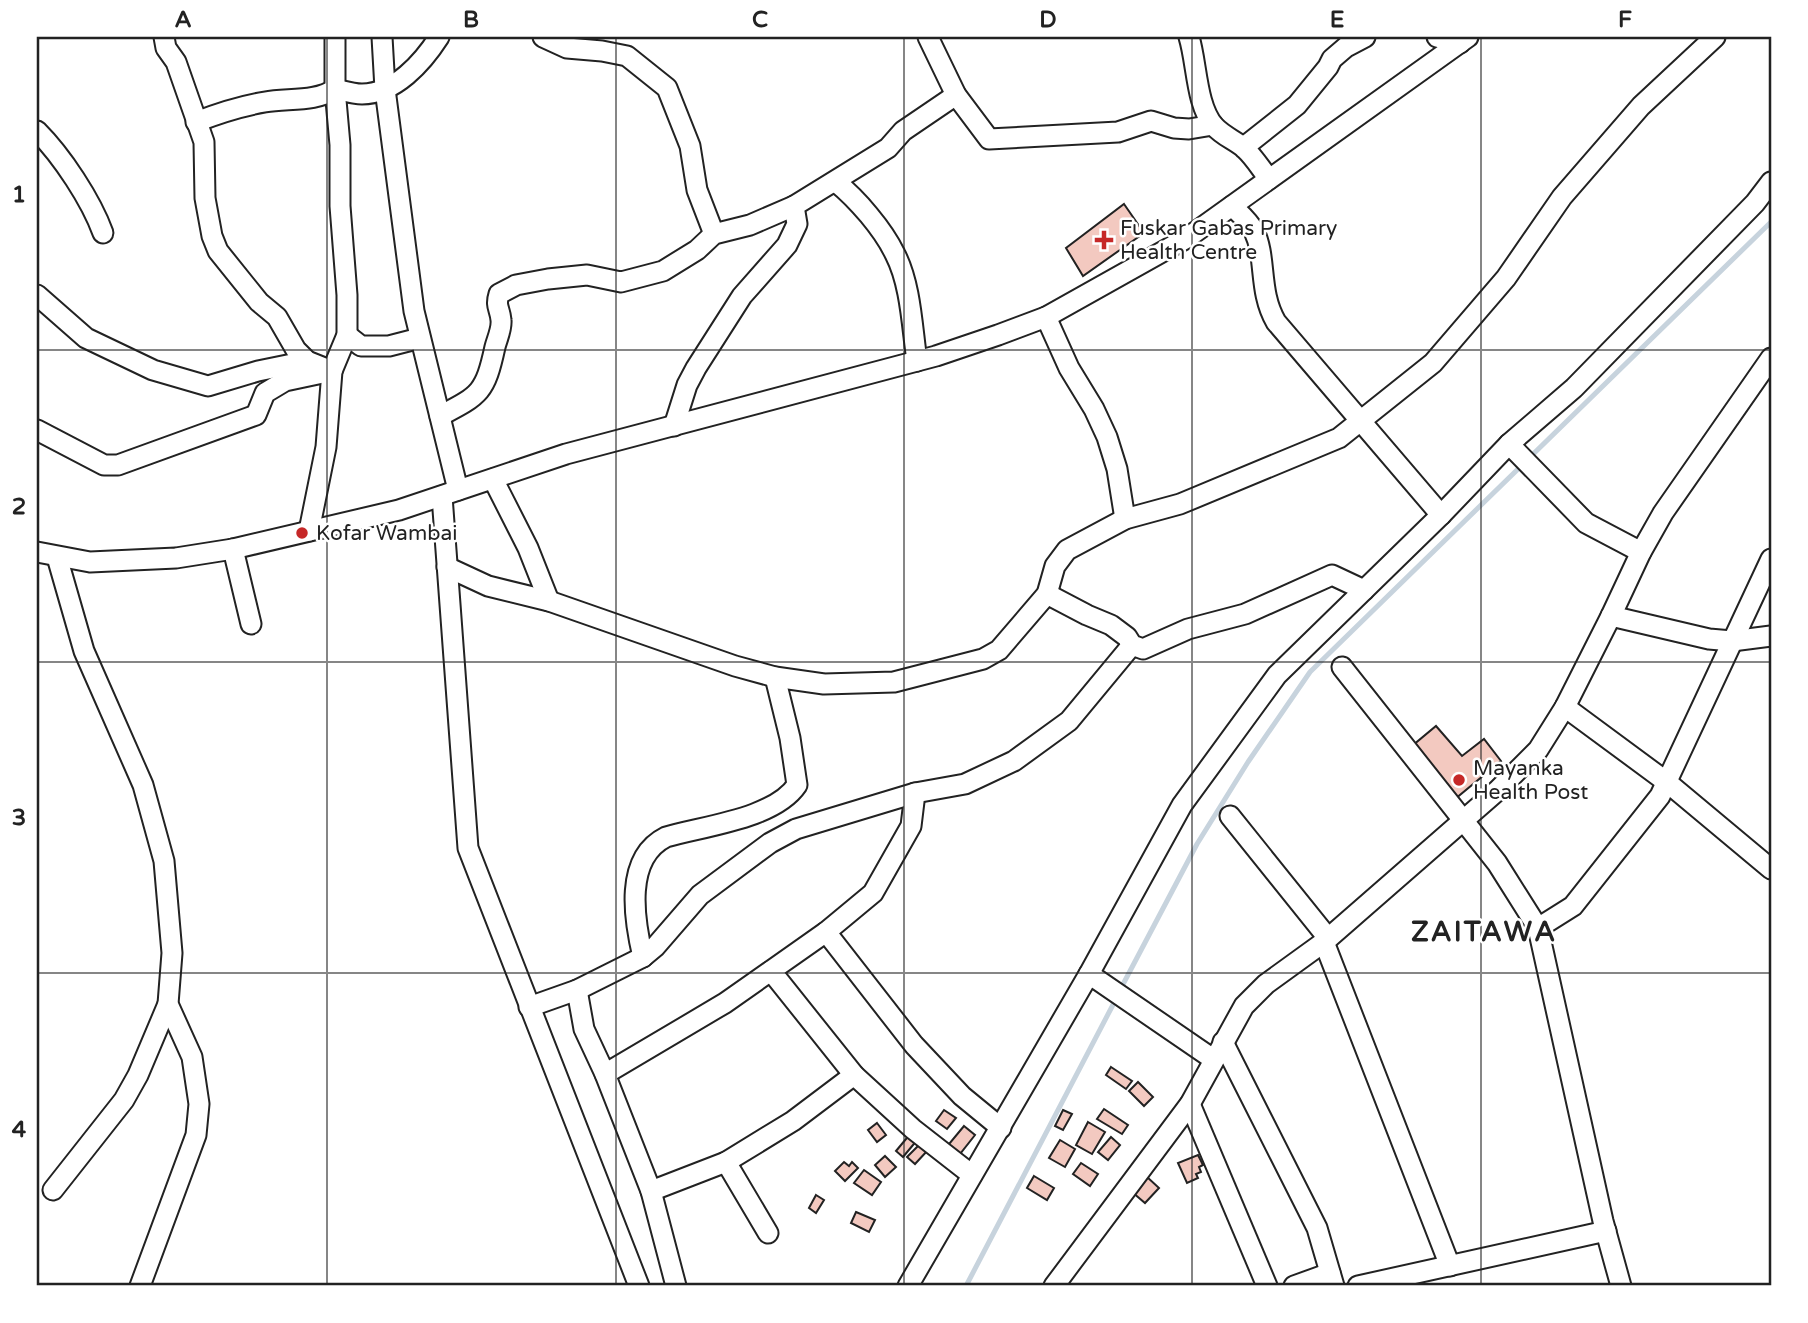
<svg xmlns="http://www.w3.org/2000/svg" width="1808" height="1323" font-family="'Varela Round',sans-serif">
  <rect width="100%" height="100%" fill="#fff"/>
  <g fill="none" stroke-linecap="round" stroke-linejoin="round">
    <!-- stream -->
    <g stroke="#c7d3dd" stroke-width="5">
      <polyline points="1120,990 1197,844 1248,762 1310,672 1771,222"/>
      <polyline points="966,1286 1116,999"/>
    </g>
  </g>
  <!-- building -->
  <g fill="#f3c9c0" stroke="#222" stroke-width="2">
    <polygon points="1124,204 1144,233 1083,276 1066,248"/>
    <polygon points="1436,726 1462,756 1484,739 1501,761 1455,799 1412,746"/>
    <polygon points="1111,1067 1132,1081 1126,1089 1106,1075"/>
    <polygon points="1138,1082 1153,1097 1144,1106 1129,1091"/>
    <polygon points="1104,1109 1128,1125 1122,1134 1097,1119"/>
    <polygon points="944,1110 956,1118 947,1129 936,1121"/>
    <polygon points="1063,1110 1072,1114 1063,1130 1055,1126"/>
    <polygon points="1088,1122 1105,1132 1092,1154 1076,1145"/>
    <polygon points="877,1123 886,1135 877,1142 868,1130"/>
    <polygon points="964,1126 975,1135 956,1159 944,1150"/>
    <polygon points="911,1133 918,1139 903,1157 896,1151"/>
    <polygon points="1111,1137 1120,1145 1108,1160 1098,1152"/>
    <polygon points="1060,1140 1075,1149 1065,1167 1049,1158"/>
    <polygon points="921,1143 928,1150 915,1164 907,1157"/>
    <polygon points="1198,1155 1203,1165 1199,1167 1201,1172 1196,1174 1198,1178 1187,1183 1178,1163"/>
    <polygon points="885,1156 896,1167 885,1177 875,1165"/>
    <polygon points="844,1162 849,1166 852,1162 858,1168 845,1181 835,1171"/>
    <polygon points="1081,1163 1098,1174 1090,1186 1073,1174"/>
    <polygon points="864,1170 881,1182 872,1195 854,1183"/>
    <polygon points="1034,1176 1054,1188 1047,1200 1027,1188"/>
    <polygon points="1146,1176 1159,1188 1145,1203 1132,1192"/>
    <polygon points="816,1195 824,1200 816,1213 809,1208"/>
    <polygon points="856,1212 875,1220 869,1232 851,1223"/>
  </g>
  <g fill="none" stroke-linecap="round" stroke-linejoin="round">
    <!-- minor casing -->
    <g stroke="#222" stroke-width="23">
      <g id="minor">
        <polyline points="164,37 166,48 176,62 204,142 205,198 212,236 218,251 259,302 277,317 296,350 307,361 332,371"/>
        <polyline points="382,37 385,89 414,311 458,490"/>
        <polyline points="543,37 567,48 602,51 627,56 667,88 690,146 697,190 714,234"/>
        <polyline points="928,37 956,95 989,139 1118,132 1151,121 1174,128 1189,129 1213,125"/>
        <path d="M1189 37C1197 63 1196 105 1214 126 1224 137 1237 141 1245 149 1254 157 1261 169 1269 179"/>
        <polyline points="1437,37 1460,43"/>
        <path d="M196 122C219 113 241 106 265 102 288 98 316 102 335 89 344 91 353 94 362 94 395 94 423 62 439 37"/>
        <path d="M37 131C62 156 91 200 103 233"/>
        <polyline points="1244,147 1297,105 1328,67 1332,59 1346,47 1365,37"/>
        <path d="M836 182C857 199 883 229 895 254 911 285 912 327 917 361"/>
        <path d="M1232 206C1239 213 1249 221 1254 231 1267 258 1258 291 1276 322L1441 515"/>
        <polyline points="37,295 86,338 153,370 208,386 258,371 307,361"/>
        <polyline points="1046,317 1069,368 1094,409 1107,437 1117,469 1125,519"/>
        <polyline points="347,335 361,346 389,346 420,338"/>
        <path d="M440 416C480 395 485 393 495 347 497 339 502 329 501 320 500 308 495 307 499 294L516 285 548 279 587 275 621 282 663 271 697 250 714 234 750 225 794 206"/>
        <polyline points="674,426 687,385 696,368 742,296 787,245 797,224 794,206 888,148 903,131 956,95"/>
        <polyline points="37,430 104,465 118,465 256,415 265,393 285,381 332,371"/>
        <polyline points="1509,444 1586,523 1641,552"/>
        <polyline points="493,479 528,548 549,601"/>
        <polyline points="442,496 468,848 639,1286"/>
        <polyline points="309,531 326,447 332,371 347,335 347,295 340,206 340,145 335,89 335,37"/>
        <polyline points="233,549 251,624"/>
        <polyline points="37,552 90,562 176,558 233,549 399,510 566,454 936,356 998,335 1046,317 1187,238 1468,37"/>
        <polyline points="57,557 84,651 143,785 164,861 172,953 168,1004 192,1057 199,1104 196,1135 140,1286"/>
        <polyline points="447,567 488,586 549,601 735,666 775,677 824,684 894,682 983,659 999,650 1047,594 1055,566 1067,550 1125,519 1180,504 1339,438 1433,363 1506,278 1562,197 1641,106 1715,37"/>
        <polyline points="1047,594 1087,615 1111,625 1127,637 1132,645 1143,649 1188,629 1245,614 1332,575 1364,590"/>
        <polyline points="1611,616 1709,639 1732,641 1771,636"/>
        <polyline points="1342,667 1497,863 1538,928 1603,1221 1621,1286"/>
        <polyline points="1565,707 1668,783 1771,869"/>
        <polyline points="1230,816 1328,938"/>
        <polyline points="1538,928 1573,906 1660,796 1771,559"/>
        <polyline points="826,932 914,1045 962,1096 1001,1128"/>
        <polyline points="1324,942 1450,1266"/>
        <path d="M643 957C634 919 624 858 666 837 703 826 774 819 797 785L790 738 775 677"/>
        <polyline points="771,971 854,1075 913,1129 972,1175"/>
        <polyline points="1089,974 1213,1059"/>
        <polyline points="577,990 584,1029 605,1074 651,1191 676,1286"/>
        <polyline points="529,1007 577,990 643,957 655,947 700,895 770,843 796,829 915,793 965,784 1014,761 1069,721 1132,645"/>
        <polyline points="1223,1042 1317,1228 1334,1286"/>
        <polyline points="605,1074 725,1003 826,932 873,893 911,826 915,793"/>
        <polyline points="1190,1104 1267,1286"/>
        <polyline points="726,1162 768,1233"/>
        <polyline points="53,1190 124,1100 138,1075 168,1004"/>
        <polyline points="651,1191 726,1162 793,1121 854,1075"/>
        <polyline points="908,1286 1089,974 1182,805 1277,675 1441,515 1509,444 1574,388 1755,203 1771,182"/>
        <polyline points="1054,1286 1190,1104 1244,1006 1266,984 1324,942 1497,791 1538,750 1565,707 1611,616 1641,552 1663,513 1771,358"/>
        <polyline points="1294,1286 1330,1273"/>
        <polyline points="1358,1286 1606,1231"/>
      </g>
    </g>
    <!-- minor -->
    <use href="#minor" stroke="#fff" stroke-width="19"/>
  </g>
  <!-- grid -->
  <path fill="none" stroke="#222" stroke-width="2" stroke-opacity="0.55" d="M327 37V1286M616 37V1286M904 37V1286M1192 37V1286M1481 37V1286M37 350H1771M37 662H1771M37 973H1771"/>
  <!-- markers -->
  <g fill="#c62828" stroke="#fff" stroke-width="2.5">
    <path d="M1100.5 229.5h7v7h7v7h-7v7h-7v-7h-7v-7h7z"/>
    <circle cx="302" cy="533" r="7"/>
    <circle cx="1459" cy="780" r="7"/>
  </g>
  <g text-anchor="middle" stroke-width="5" stroke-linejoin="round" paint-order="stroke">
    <!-- poi labels -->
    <g font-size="21" fill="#222" stroke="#fff" text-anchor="start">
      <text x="1120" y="235">Fuskar Gabas Primary<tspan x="1120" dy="24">Health Centre</tspan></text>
      <text x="316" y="540">Kofar Wambai</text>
      <text x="1473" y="775">Mayanka<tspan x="1473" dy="24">Health Post</tspan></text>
    </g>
    <!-- district labels -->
    <g font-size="28" font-weight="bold" letter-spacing="2" fill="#222" stroke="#fff">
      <text x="1484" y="941">ZAITAWA</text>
    </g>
  </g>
  <!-- border -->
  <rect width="1808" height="1323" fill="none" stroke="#ffffff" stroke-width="77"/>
  <rect x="38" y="38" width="1732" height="1246" fill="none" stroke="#222" stroke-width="2.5"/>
  <g font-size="23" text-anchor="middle" font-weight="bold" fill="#222">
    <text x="183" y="27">A</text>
    <text x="471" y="27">B</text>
    <text x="760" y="27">C</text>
    <text x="1048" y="27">D</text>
    <text x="1337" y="27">E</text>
    <text x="1625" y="27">F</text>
    <text x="19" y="202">1</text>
    <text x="19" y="514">2</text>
    <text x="19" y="825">3</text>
    <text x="19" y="1137">4</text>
  </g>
</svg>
